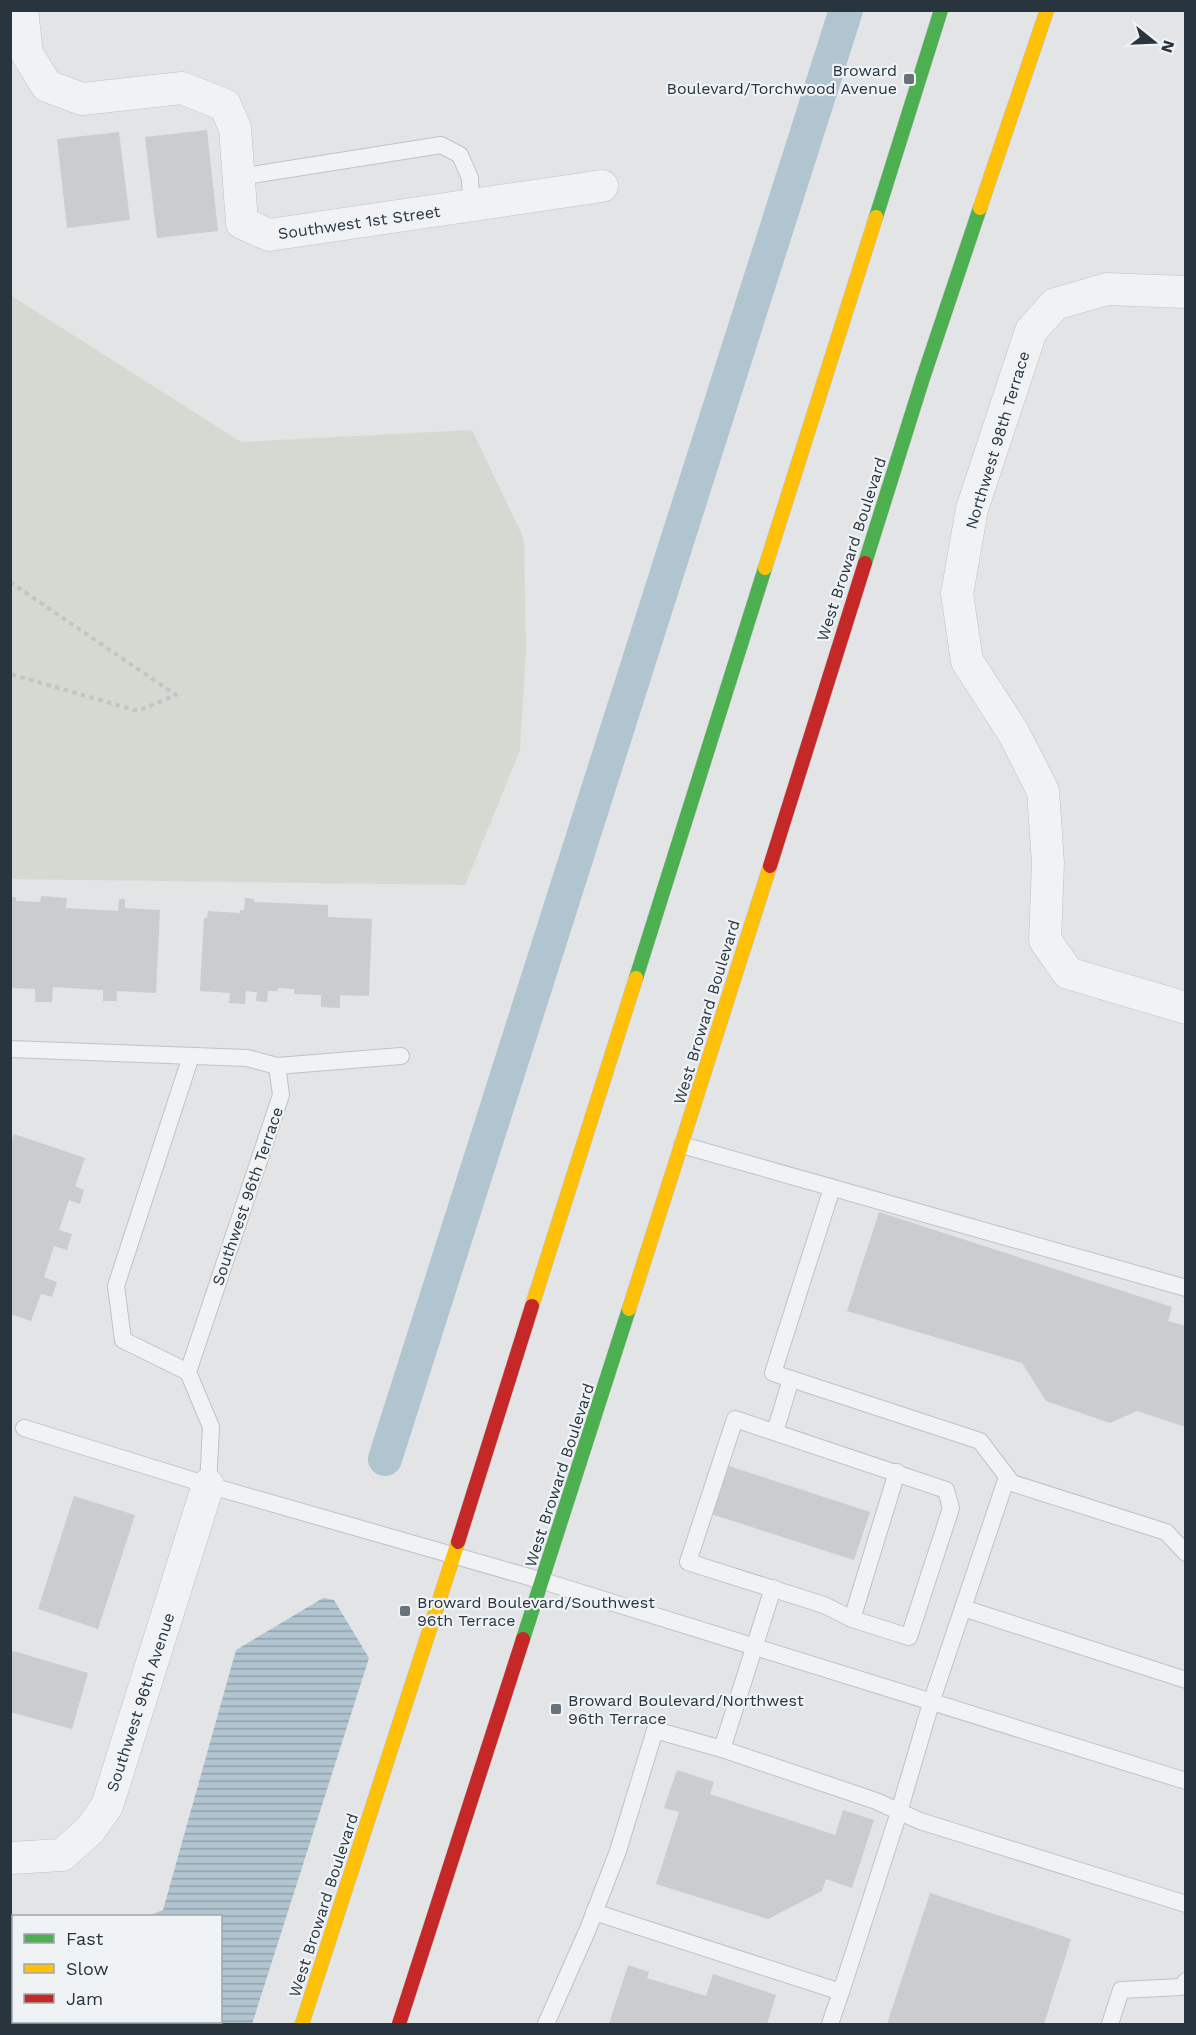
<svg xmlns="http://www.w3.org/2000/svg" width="1196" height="2035" font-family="'Work Sans',sans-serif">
  <defs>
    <pattern id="water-rules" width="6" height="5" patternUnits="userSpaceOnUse" patternTransform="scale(1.5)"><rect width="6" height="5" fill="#b1c5d0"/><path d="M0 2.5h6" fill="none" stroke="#90a1aa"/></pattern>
  </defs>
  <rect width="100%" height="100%" fill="#e2e4e6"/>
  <!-- grass -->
  <polygon fill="#d4dad2" points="10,295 241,442 472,430 524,539 526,649 520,750 465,885 11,879"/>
  <!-- water -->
  <polygon fill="url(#water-rules)" points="323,1598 334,1600 369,1658 252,2024 11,2024 11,1976 13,1975 14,2022 220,2022 220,1916 148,1916 163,1910 236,1650"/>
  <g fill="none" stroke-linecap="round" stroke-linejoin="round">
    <!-- canal -->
    <polyline stroke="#b1c5d0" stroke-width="34" points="385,1459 846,10"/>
  </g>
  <!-- building -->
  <g fill="#caccce">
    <polygon points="207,130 218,231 157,238 145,137"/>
    <polygon points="119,132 130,220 67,228 57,139"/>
    <polygon points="41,896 67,898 66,908 118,911 119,899 125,899 125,908 160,910 156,993 117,991 117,1001 103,1001 103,990 53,987 52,1002 35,1002 35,989 10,988 10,897 16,897 16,901 40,902"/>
    <polygon points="245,898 254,899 254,902 328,905 328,917 372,919 369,996 340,995 340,1008 321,1007 321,995 294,994 294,989 278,988 278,991 268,991 267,1002 256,1001 257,992 246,991 245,1004 229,1003 230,993 200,991 204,918 207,918 208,911 240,913 240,910 244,910"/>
    <polygon points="14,1134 85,1158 75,1186 84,1190 80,1204 69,1200 59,1230 72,1234 67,1250 54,1246 44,1277 57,1282 52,1297 41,1294 31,1321 10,1314 10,1143"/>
    <polygon points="879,1212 1172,1307 1168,1321 1186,1326 1186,1427 1137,1411 1110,1423 1046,1401 1022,1363 847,1311"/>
    <polygon points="726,1465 870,1512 854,1560 711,1514"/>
    <polygon points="74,1496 135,1515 98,1629 38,1609"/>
    <polygon points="10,1650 88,1673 72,1729 10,1712"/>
    <polygon points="677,1770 714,1782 710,1794 835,1835 843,1810 874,1820 852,1888 826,1879 822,1891 768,1919 656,1884 679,1812 664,1808"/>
    <polygon points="930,1893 1071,1939 1044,2024 887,2024"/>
    <polygon points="628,1965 649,1972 647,1978 706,1996 713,1974 776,1995 767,2024 609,2024"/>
  </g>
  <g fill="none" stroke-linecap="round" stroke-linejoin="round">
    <!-- lane casing -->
    <g stroke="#c0c2c4" stroke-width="18">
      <g id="lane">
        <polyline points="239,177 441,145 460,155 470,178 471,205"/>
        <polyline points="10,1049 247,1058 277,1066 281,1095 188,1372 211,1427 208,1485"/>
        <polyline points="277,1066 401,1056"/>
        <polyline points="682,1145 1186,1288"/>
        <polyline points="832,1188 773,1373 980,1441 1012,1483 1166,1532 1186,1553"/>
        <polyline points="188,1372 123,1340 116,1286 191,1056"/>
        <polygon points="735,1419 946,1490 951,1508 909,1637 852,1619 824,1605 688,1562"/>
        <polyline points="24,1428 208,1485 543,1581 1186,1781"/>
        <polyline points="775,1432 791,1379"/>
        <polyline points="963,1608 1186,1680"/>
        <polyline points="852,1619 897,1472"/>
        <polyline points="722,1749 876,1801 920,1821 1186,1904"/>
        <polyline points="594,1912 841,1992 830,2024"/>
        <polyline points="841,1992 899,1812 931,1703 1007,1477"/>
        <polyline points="546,2024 588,1929 618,1851 655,1730 722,1749 773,1588"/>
        <polyline points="1110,2024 1121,1990 1181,1987 1186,1981"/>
      </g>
    </g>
    <!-- street casing -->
    <g stroke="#c0c2c4" stroke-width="33">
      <g id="street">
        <polyline points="22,10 27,54 47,86 82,99 182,88 225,105 235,128 242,223 269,235 602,186"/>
        <polyline points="1186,292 1107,289 1055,304 1031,331 972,509 957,594 967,661 1013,732 1043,791 1048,863 1045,940 1068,973 1186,1008"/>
        <polyline points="10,1858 62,1855 90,1830 107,1806 208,1485"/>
      </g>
    </g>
    <!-- fast casing -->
    <g stroke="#bec1c4" stroke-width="15">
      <g id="fast">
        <polyline points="876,217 941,10"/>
        <polyline points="865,563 923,378 980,208"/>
        <polyline points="636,978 765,568"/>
        <polyline points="523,1639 629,1309"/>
      </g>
    </g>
    <!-- slow casing -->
    <g stroke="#bec1c4" stroke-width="15">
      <g id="slow">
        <polyline points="980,208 1047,10"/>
        <polyline points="765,568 876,217"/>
        <polyline points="532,1306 636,978"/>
        <polyline points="629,1309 770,866"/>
        <polyline points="302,2024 458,1542"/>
      </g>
    </g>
    <!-- jam casing -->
    <g stroke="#bec1c4" stroke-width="15">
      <g id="jam">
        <polyline points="770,866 865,563"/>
        <polyline points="458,1542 532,1306"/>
        <polyline points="399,2024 523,1639"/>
      </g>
    </g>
    <!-- path -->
    <polyline stroke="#c2c4c6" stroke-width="4" stroke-dasharray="4.5 4.5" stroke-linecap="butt" points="10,582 176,695 138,711 10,674"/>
    <!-- lane -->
    <use href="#lane" stroke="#f0f2f3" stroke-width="16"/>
    <!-- street -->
    <use href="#street" stroke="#f0f2f3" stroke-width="32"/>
    <!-- fast -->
    <use href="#fast" stroke="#4caf50" stroke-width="14"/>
    <!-- slow -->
    <use href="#slow" stroke="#ffc107" stroke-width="14"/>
    <!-- jam -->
    <use href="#jam" stroke="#c62828" stroke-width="14"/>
  </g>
  <!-- markers -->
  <g fill="#6a7279" stroke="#eff3f6" stroke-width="2">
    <rect x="903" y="73" width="12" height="12" rx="3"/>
    <rect x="399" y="1605" width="12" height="12" rx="3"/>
    <rect x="550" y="1703" width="12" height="12" rx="3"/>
  </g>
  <g text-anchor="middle" stroke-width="4.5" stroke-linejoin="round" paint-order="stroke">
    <!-- poi labels -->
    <g font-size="16" fill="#29353e" stroke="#eff3f6" text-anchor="start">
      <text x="897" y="76" text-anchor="end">Broward<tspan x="897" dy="18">Boulevard/Torchwood Avenue</tspan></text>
      <text x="417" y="1608">Broward Boulevard/Southwest<tspan x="417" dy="18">96th Terrace</tspan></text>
      <text x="568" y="1706">Broward Boulevard/Northwest<tspan x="568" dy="18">96th Terrace</tspan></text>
    </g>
    <!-- street labels -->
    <g font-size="16" fill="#29353e" stroke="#eff3f6">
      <text transform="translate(359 222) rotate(-8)" y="6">Southwest 1st Street</text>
      <text transform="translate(997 440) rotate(-73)" y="6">Northwest 98th Terrace</text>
      <text transform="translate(851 549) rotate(-72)" y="6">West Broward Boulevard</text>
      <text transform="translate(706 1012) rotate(-73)" y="6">West Broward Boulevard</text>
      <text transform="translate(247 1196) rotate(-71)" y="6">Southwest 96th Terrace</text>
      <text transform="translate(559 1475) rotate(-72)" y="6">West Broward Boulevard</text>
      <text transform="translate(140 1702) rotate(-72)" y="6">Southwest 96th Avenue</text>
      <text transform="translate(323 1905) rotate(-72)" y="6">West Broward Boulevard</text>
    </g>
  </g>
  <!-- border -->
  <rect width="1196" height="2035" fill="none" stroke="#29353e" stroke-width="24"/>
  <!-- legend -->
  <rect x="12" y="1915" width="210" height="108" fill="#eff3f6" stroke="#a0a7ac" stroke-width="1.5"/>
  <rect x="24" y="1934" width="30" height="9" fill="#4caf50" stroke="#a0a7ac" stroke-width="1.5"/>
  <text x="66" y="1945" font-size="18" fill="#29353e">Fast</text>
  <rect x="24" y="1964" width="30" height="9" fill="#ffc107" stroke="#a0a7ac" stroke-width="1.5"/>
  <text x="66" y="1975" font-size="18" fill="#29353e">Slow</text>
  <rect x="24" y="1994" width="30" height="9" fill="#c62828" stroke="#a0a7ac" stroke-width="1.5"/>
  <text x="66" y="2005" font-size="18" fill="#29353e">Jam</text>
  <!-- north arrow -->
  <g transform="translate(1154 42) rotate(108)" stroke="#eff3f6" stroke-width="4.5" paint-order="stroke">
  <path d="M0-4.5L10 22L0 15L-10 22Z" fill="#29353e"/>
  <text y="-9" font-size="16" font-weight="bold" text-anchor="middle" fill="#29353e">N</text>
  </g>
</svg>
